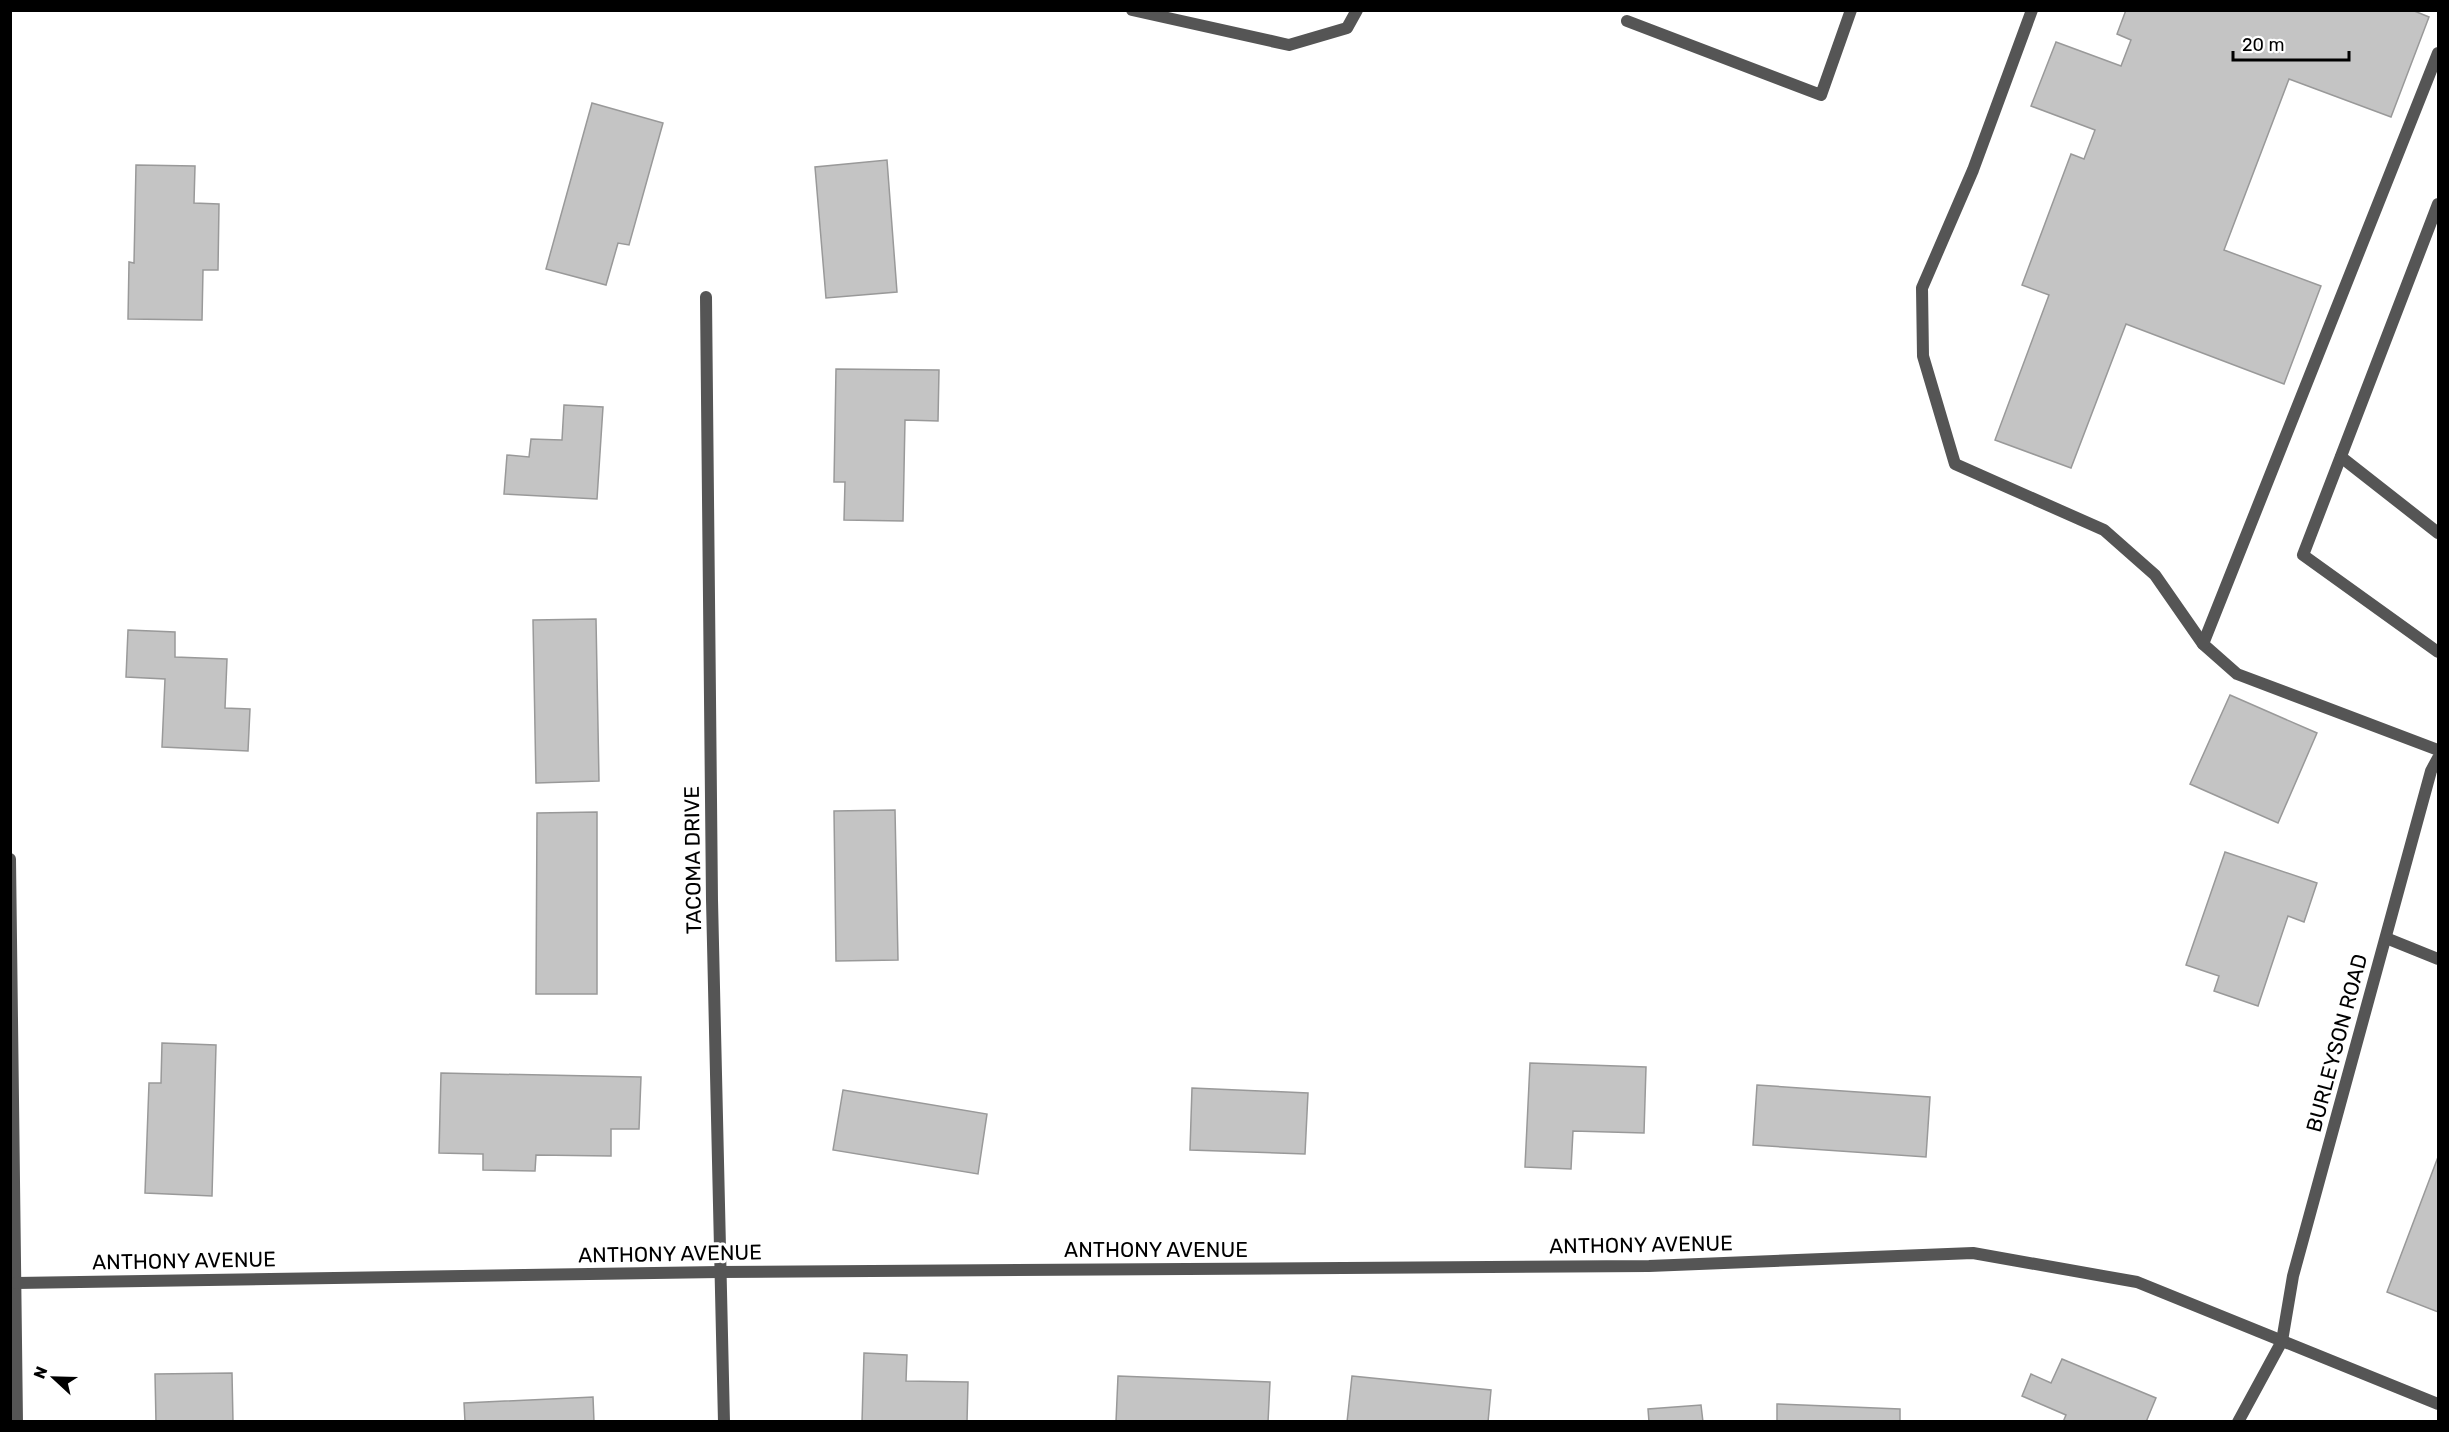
<svg xmlns="http://www.w3.org/2000/svg" width="2449" height="1432" font-family="Rubik,sans-serif">
  <rect width="100%" height="100%" fill="#fff"/>
  <!-- building -->
  <g fill="#c4c4c4" stroke="#999" stroke-width="1.5">
    <polygon points="2126,10 2412,10 2429,17 2391,117 2289,79 2224,250 2321,286 2284,384 2126,324 2071,468 1995,440 2049,295 2022,285 2071,154 2084,159 2095,130 2031,106 2056,42 2121,66 2131,40 2117,34"/>
    <polygon points="592,103 663,123 629,245 618,243 606,285 546,269"/>
    <polygon points="887,160 897,292 826,298 815,167"/>
    <polygon points="136,165 195,166 194,203 219,204 218,270 203,270 202,320 128,319 129,262 134,263"/>
    <polygon points="836,369 939,370 938,421 905,420 903,521 844,520 845,482 834,482"/>
    <polygon points="564,405 603,407 597,499 504,494 507,455 529,457 531,439 562,440"/>
    <polygon points="596,619 599,781 536,783 533,620"/>
    <polygon points="128,630 175,632 175,657 227,659 225,708 250,709 248,751 162,747 165,679 126,677"/>
    <polygon points="2230,695 2317,733 2278,823 2190,784"/>
    <polygon points="895,810 898,960 836,961 834,811"/>
    <polygon points="597,812 597,994 536,994 537,813"/>
    <polygon points="2225,852 2317,883 2304,922 2288,916 2258,1006 2214,991 2219,976 2186,965"/>
    <polygon points="162,1043 216,1045 212,1196 145,1193 149,1083 161,1083"/>
    <polygon points="1530,1063 1646,1067 1644,1133 1573,1131 1571,1169 1525,1167"/>
    <polygon points="441,1073 641,1077 639,1129 611,1129 611,1156 536,1155 535,1171 483,1170 483,1154 439,1153"/>
    <polygon points="1757,1085 1930,1097 1926,1157 1753,1145"/>
    <polygon points="1192,1088 1308,1093 1305,1154 1190,1150"/>
    <polygon points="843,1090 987,1114 978,1174 833,1150"/>
    <polygon points="2438,1157 2438,1312 2387,1292"/>
    <polygon points="864,1353 907,1355 906,1381 968,1382 967,1422 862,1422"/>
    <polygon points="2062,1359 2156,1398 2146,1422 2063,1422 2066,1415 2022,1396 2031,1374 2051,1383"/>
    <polygon points="232,1373 233,1422 156,1422 155,1374"/>
    <polygon points="1118,1376 1270,1382 1268,1422 1116,1422"/>
    <polygon points="1352,1376 1491,1390 1488,1422 1347,1422"/>
    <polygon points="593,1397 594,1422 465,1422 464,1403"/>
    <polygon points="1777,1404 1900,1409 1900,1422 1777,1422"/>
    <polygon points="1701,1405 1703,1422 1649,1422 1648,1409"/>
  </g>
  <g fill="none" stroke-linecap="round" stroke-linejoin="round">
    <!-- service -->
    <g stroke="#555" stroke-width="12">
      <polyline points="1132,10 1289,45 1347,28 1357,10"/>
      <polyline points="2032,10 1973,170 1922,288 1923,356 1955,464 2104,530 2155,575 2203,644 2237,674 2438,750"/>
      <polyline points="1627,21 1821,95 1851,10"/>
      <polyline points="2438,204 2303,555 2438,652"/>
      <polyline points="2341,457 2438,533"/>
      <polyline points="2203,644 2438,53"/>
      <polyline points="2386,938 2438,959"/>
    </g>
    <!-- minor -->
    <g stroke="#555" stroke-width="12">
      <polyline points="706,297 712,900 724,1422"/>
      <polyline points="10,859 17,1422"/>
      <polyline points="16,1283 719,1272 1649,1266 1973,1253 2137,1282 2438,1404"/>
      <polyline points="2238,1422 2282,1341 2293,1276 2431,771 2438,758"/>
    </g>
  </g>
  <g text-anchor="middle" stroke-width="6" stroke-linejoin="round" paint-order="stroke">
    <!-- street labels -->
    <g font-size="21" fill="#000" stroke="#fff">
      <text transform="translate(693 860) rotate(-91)" y="7">TACOMA DRIVE</text>
      <text transform="translate(2337 1043) rotate(-75)" y="7">BURLEYSON ROAD</text>
      <text transform="translate(1641 1245) rotate(-1)" y="7">ANTHONY AVENUE</text>
      <text x="1156" y="1257">ANTHONY AVENUE</text>
      <text transform="translate(670 1254) rotate(-1)" y="7">ANTHONY AVENUE</text>
      <text transform="translate(184 1261) rotate(-1)" y="7">ANTHONY AVENUE</text>
    </g>
  </g>
  <!-- border -->
  <rect width="2449" height="1432" fill="none" stroke="#000000" stroke-width="24"/>
  <!-- north arrow -->
  <g transform="translate(54 1378) rotate(292)" stroke="#ffffff" stroke-width="4.5" paint-order="stroke">
  <path d="M0-4.5L10 22L0 15L-10 22Z" fill="#000000"/>
  <text y="-9" font-size="16" font-weight="bold" text-anchor="middle" fill="#000000">N</text>
  </g>
  <!-- scale -->
  <path d="M2233 51v9h116v-9" fill="none" stroke="#000000" stroke-width="3"/>
  <text x="2242" y="51" font-size="18" fill="#000000" stroke="#ffffff" stroke-width="4.5" paint-order="stroke">20 m</text>
</svg>
